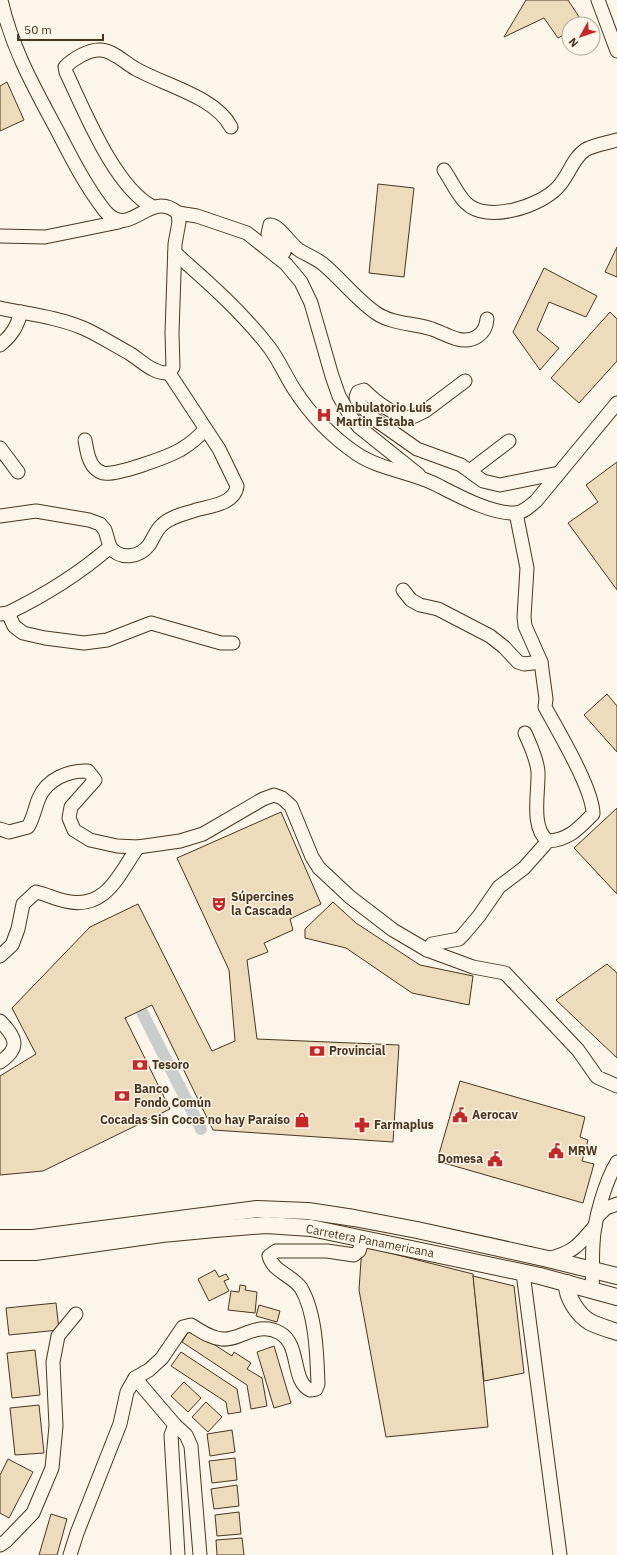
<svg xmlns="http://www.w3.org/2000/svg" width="617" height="1555" font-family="'IBM Plex Sans',sans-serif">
  <rect width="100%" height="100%" fill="#fbf6e9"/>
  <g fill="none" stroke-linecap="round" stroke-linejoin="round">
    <!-- canal -->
    <polyline stroke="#c9cecd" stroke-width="12" points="142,1012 201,1129"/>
  </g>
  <!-- building -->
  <g fill="#ecdcbc" stroke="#4a3520">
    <polygon points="526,0 568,0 583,23 569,24 569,32 558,38 544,18 504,37"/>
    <polygon points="7,82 24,120 0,131 0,86"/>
    <polygon points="378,184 414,188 404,277 369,273"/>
    <polygon points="617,247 617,277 605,272"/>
    <polygon points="544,268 597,296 586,317 549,302 537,330 559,348 540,370 513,332"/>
    <polygon points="610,312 617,319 617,361 579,403 551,378"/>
    <polygon points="617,462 617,590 568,523 598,502 586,485"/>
    <polygon points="607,694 617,706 617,752 584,715"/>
    <polygon points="617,808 617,894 574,848"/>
    <polygon points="281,812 321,904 290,919 293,930 264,943 268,952 247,960 257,1039 399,1045 393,1142 213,1130 152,1005 125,1018 170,1109 43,1171 0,1175 0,1076 36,1054 12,1008 90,927 138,904 212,1051 235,1041 229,970 177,858"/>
    <polygon points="333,902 356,923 420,965 473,976 469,1005 412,993 346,948 305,938 305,929"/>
    <polygon points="607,964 617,973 617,1058 556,1000"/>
    <polygon points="460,1081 585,1117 580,1137 588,1140 582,1161 594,1164 583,1203 437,1161"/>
    <polygon points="362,1246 473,1274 488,1427 386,1437 359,1290"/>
    <polygon points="215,1270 219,1277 226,1274 229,1279 224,1281 229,1291 209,1301 198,1279"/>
    <polygon points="473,1276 514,1286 524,1373 484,1381"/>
    <polygon points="240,1285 246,1286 245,1290 257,1292 255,1313 228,1310 231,1291 239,1292"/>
    <polygon points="56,1303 59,1330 9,1335 6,1308"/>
    <polygon points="259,1305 280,1311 277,1322 256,1316"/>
    <polygon points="190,1329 232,1356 234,1352 251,1363 247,1369 262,1378 267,1406 251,1409 247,1385 182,1342"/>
    <polygon points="274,1346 291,1403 274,1408 257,1352"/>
    <polygon points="35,1350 40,1395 12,1398 7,1353"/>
    <polygon points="181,1352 237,1389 241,1412 228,1414 226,1402 171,1366"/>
    <polygon points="184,1382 201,1398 188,1412 171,1396"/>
    <polygon points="206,1402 222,1417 208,1432 192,1417"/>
    <polygon points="39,1405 44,1453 15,1455 10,1408"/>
    <polygon points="232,1430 235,1452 210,1456 207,1434"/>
    <polygon points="235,1458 237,1480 212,1483 209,1461"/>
    <polygon points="8,1459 33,1472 9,1518 0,1513 0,1475"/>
    <polygon points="237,1485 239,1506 214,1509 211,1489"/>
    <polygon points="239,1512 241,1534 217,1536 215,1515"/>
    <polygon points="51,1514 67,1519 57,1555 39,1555"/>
    <polygon points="242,1538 244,1555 217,1555 216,1540"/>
  </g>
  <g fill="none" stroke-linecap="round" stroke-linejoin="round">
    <!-- minor casing -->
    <g stroke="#4a3520" stroke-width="15">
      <g id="minor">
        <path d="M1 0C12 49 35 89 58 132 72 159 86 187 105 211 131 241 148 188 178 213L179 222 175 244 172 333 173 367 169 373"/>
        <polyline points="598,0 617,51"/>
        <path d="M444 170C451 180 457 194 466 203 487 224 541 206 558 187 569 176 572 159 585 150 593 145 607 143 617 140"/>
        <path d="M153 207C115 188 84 110 66 72L65 67C73 59 89 49 101 50 114 51 125 63 136 69 164 85 216 97 231 127"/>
        <polyline points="178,213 197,216 247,233 286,264 301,282 311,303 332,376 339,396 351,417 359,427 419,475"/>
        <polyline points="0,236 45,237 119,222"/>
        <path d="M284 252 268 234 270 225C279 225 290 244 299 250 307 255 315 258 323 264 341 279 356 299 376 313 392 324 414 323 432 329 440 332 448 336 457 339 472 343 486 335 487 319"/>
        <path d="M175 253C208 282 242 312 269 347 279 360 285 375 294 389 310 414 332 437 357 454 383 471 415 472 441 487 461 497 492 514 515 513 523 513 530 506 536 501L617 403"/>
        <path d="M0 308C27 314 57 317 83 328 99 335 114 345 129 353 142 361 153 374 169 373"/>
        <path d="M0 345C12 335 17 327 21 312"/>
        <path d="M465 381 425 411 410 418C392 414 377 403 364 390L358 392 356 397 358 402 373 418 417 449 461 465 483 481 500 485 559 473"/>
        <path d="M85 440C87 452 89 469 103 473 116 476 167 457 180 450 190 444 198 438 205 429"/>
        <polyline points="0,448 18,472"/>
        <polyline points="471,470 509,441"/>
        <path d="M0 516 36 511 89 520 100 524 105 530 110 547C79 574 45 595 8 613L0 614"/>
        <path d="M110 547C120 560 139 558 149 545 153 539 156 530 162 525 171 516 185 514 196 510 210 506 235 504 237 486L219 449 169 373"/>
        <polyline points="403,590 411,600 420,605 438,609 490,636 504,647 518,662 524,664 541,662"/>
        <polyline points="8,613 14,626 23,633 45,638 84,643 107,640 151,623 221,643 233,643"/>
        <path d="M525 733C530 745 537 758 538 772 539 791 530 828 548 841"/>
        <path d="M0 829 9 832 28 827C34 817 35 807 39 798 47 779 69 770 88 771L95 780 71 807 69 818 74 830 90 840 117 846 138 847 180 841 203 834 263 799 274 795 282 798 291 806 312 857 319 868 350 897 393 930 427 950 473 967 505 973 578 1050 597 1077 617 1086"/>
        <path d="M427 950 432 944 459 939 463 935 479 916 499 887 524 868 548 841C569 840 579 828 593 814 593 789 558 731 545 707L546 699 541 662 525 626 524 617 527 568 516 513"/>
        <path d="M0 956 12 945 18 929 23 904 36 892C46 894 55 899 65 901 106 911 119 874 138 847"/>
        <path d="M0 1021C16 1037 21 1048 0 1062"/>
        <polyline points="598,1216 606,1208 617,1204"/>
        <path d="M548 1259C574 1252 578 1246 595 1226"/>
        <polyline points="523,1273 560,1555"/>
        <path d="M592 1290C593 1275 592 1259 593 1244 594 1220 605 1182 617 1162"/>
        <polyline points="135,1378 175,1425 186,1435 191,1446 200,1555"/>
        <polyline points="175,1425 171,1435 178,1555"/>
        <polyline points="0,1545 6,1541 33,1513 52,1468 56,1426 53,1362 58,1336 76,1314"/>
        <path d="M70 1555 77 1533 120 1424 127 1392 135 1378 149 1370 162 1358 183 1327 191 1325C201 1331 210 1338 222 1339 240 1341 257 1320 280 1333 301 1345 291 1381 310 1390L316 1389 318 1384C317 1356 316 1313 301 1288 292 1275 273 1272 269 1256L276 1251H327L354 1255 359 1251 363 1238"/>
      </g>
    </g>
    <!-- major casing -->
    <g stroke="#4a3520" stroke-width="18">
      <g id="major">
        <polyline points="0,1238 33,1238 257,1209 308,1211 354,1218 417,1230 548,1259 617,1276"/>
        <polyline points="0,1252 35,1252 162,1234 215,1229 266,1225 311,1228 540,1276 617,1297"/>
        <path d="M567 1283C566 1297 578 1315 590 1322 598 1326 608 1329 617 1332"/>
      </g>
    </g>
    <!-- minor -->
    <use href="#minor" stroke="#fbf6e9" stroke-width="13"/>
    <!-- major -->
    <use href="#major" stroke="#fbf6e9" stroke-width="16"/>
  </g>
  <!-- icons -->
  <defs>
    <g id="hospital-bare" transform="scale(1.2)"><path d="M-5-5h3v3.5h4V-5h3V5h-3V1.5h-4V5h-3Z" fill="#c62828" stroke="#fbf6e9" stroke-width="2.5" paint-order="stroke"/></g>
    <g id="theatre-bare" transform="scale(1.2)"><path d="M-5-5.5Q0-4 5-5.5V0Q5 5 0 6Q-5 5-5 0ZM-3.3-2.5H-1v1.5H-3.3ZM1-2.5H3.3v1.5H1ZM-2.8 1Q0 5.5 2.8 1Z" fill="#c62828" stroke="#fbf6e9" stroke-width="2.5" paint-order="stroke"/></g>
    <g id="bank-bare" transform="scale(1.2)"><path d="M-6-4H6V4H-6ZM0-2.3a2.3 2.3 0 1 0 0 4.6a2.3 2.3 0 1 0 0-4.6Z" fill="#c62828" stroke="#fbf6e9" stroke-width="2.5" paint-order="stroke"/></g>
    <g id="civic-bare" transform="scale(1.2)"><path d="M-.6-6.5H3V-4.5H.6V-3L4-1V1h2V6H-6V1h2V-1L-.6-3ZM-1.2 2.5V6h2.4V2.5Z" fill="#c62828" stroke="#fbf6e9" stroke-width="2.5" paint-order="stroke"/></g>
    <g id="shop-bare" transform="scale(1.2)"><path d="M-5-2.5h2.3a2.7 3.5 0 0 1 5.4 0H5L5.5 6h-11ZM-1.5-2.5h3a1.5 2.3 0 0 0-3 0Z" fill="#c62828" stroke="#fbf6e9" stroke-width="2.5" paint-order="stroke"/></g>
    <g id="pharmacy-bare" transform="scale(1.2)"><path d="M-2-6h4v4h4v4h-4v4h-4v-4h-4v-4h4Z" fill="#c62828" stroke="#fbf6e9" stroke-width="2.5" paint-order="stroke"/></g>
  </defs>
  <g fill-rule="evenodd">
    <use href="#hospital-bare" x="324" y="415"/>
    <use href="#theatre-bare" x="219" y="904"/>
    <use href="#bank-bare" x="317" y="1051"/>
    <use href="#bank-bare" x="140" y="1065"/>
    <use href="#bank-bare" x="122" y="1096"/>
    <use href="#civic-bare" x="460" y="1115"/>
    <use href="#shop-bare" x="302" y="1120"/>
    <use href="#pharmacy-bare" x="362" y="1125"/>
    <use href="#civic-bare" x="556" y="1151"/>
    <use href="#civic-bare" x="495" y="1159"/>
  </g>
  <g text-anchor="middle" stroke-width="3" stroke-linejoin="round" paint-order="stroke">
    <!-- poi labels -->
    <g font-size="12" font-weight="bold" fill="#4a3520" stroke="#fbf6e9" text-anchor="start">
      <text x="336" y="412">Ambulatorio Luis<tspan x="336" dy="14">Martin Estaba</tspan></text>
      <text x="231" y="901">Súpercines<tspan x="231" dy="14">la Cascada</tspan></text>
      <text x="329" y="1055">Provincial</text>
      <text x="152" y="1069">Tesoro</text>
      <text x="134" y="1093">Banco<tspan x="134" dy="14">Fondo Común</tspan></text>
      <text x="472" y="1119">Aerocav</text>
      <text x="290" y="1124" text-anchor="end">Cocadas Sin Cocos no hay Paraíso</text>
      <text x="374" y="1129">Farmaplus</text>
      <text x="568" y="1155">MRW</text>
      <text x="483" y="1163" text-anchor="end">Domesa</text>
    </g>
    <!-- street labels -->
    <g font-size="12" fill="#4a3520" stroke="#fbf6e9">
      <text transform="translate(370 1241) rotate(11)" y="4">Carretera Panamericana</text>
    </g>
  </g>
  <!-- north arrow -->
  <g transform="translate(581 36) rotate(230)"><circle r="19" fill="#fbf6e9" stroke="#b4a999"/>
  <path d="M0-3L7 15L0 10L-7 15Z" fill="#c62828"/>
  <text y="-6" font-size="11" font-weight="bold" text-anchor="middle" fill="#4a3520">N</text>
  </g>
  <!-- scale -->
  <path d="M18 34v6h85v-6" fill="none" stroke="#4a3520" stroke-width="2"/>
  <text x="24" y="34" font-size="12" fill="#4a3520" stroke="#fbf6e9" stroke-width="3" paint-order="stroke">50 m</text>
</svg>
